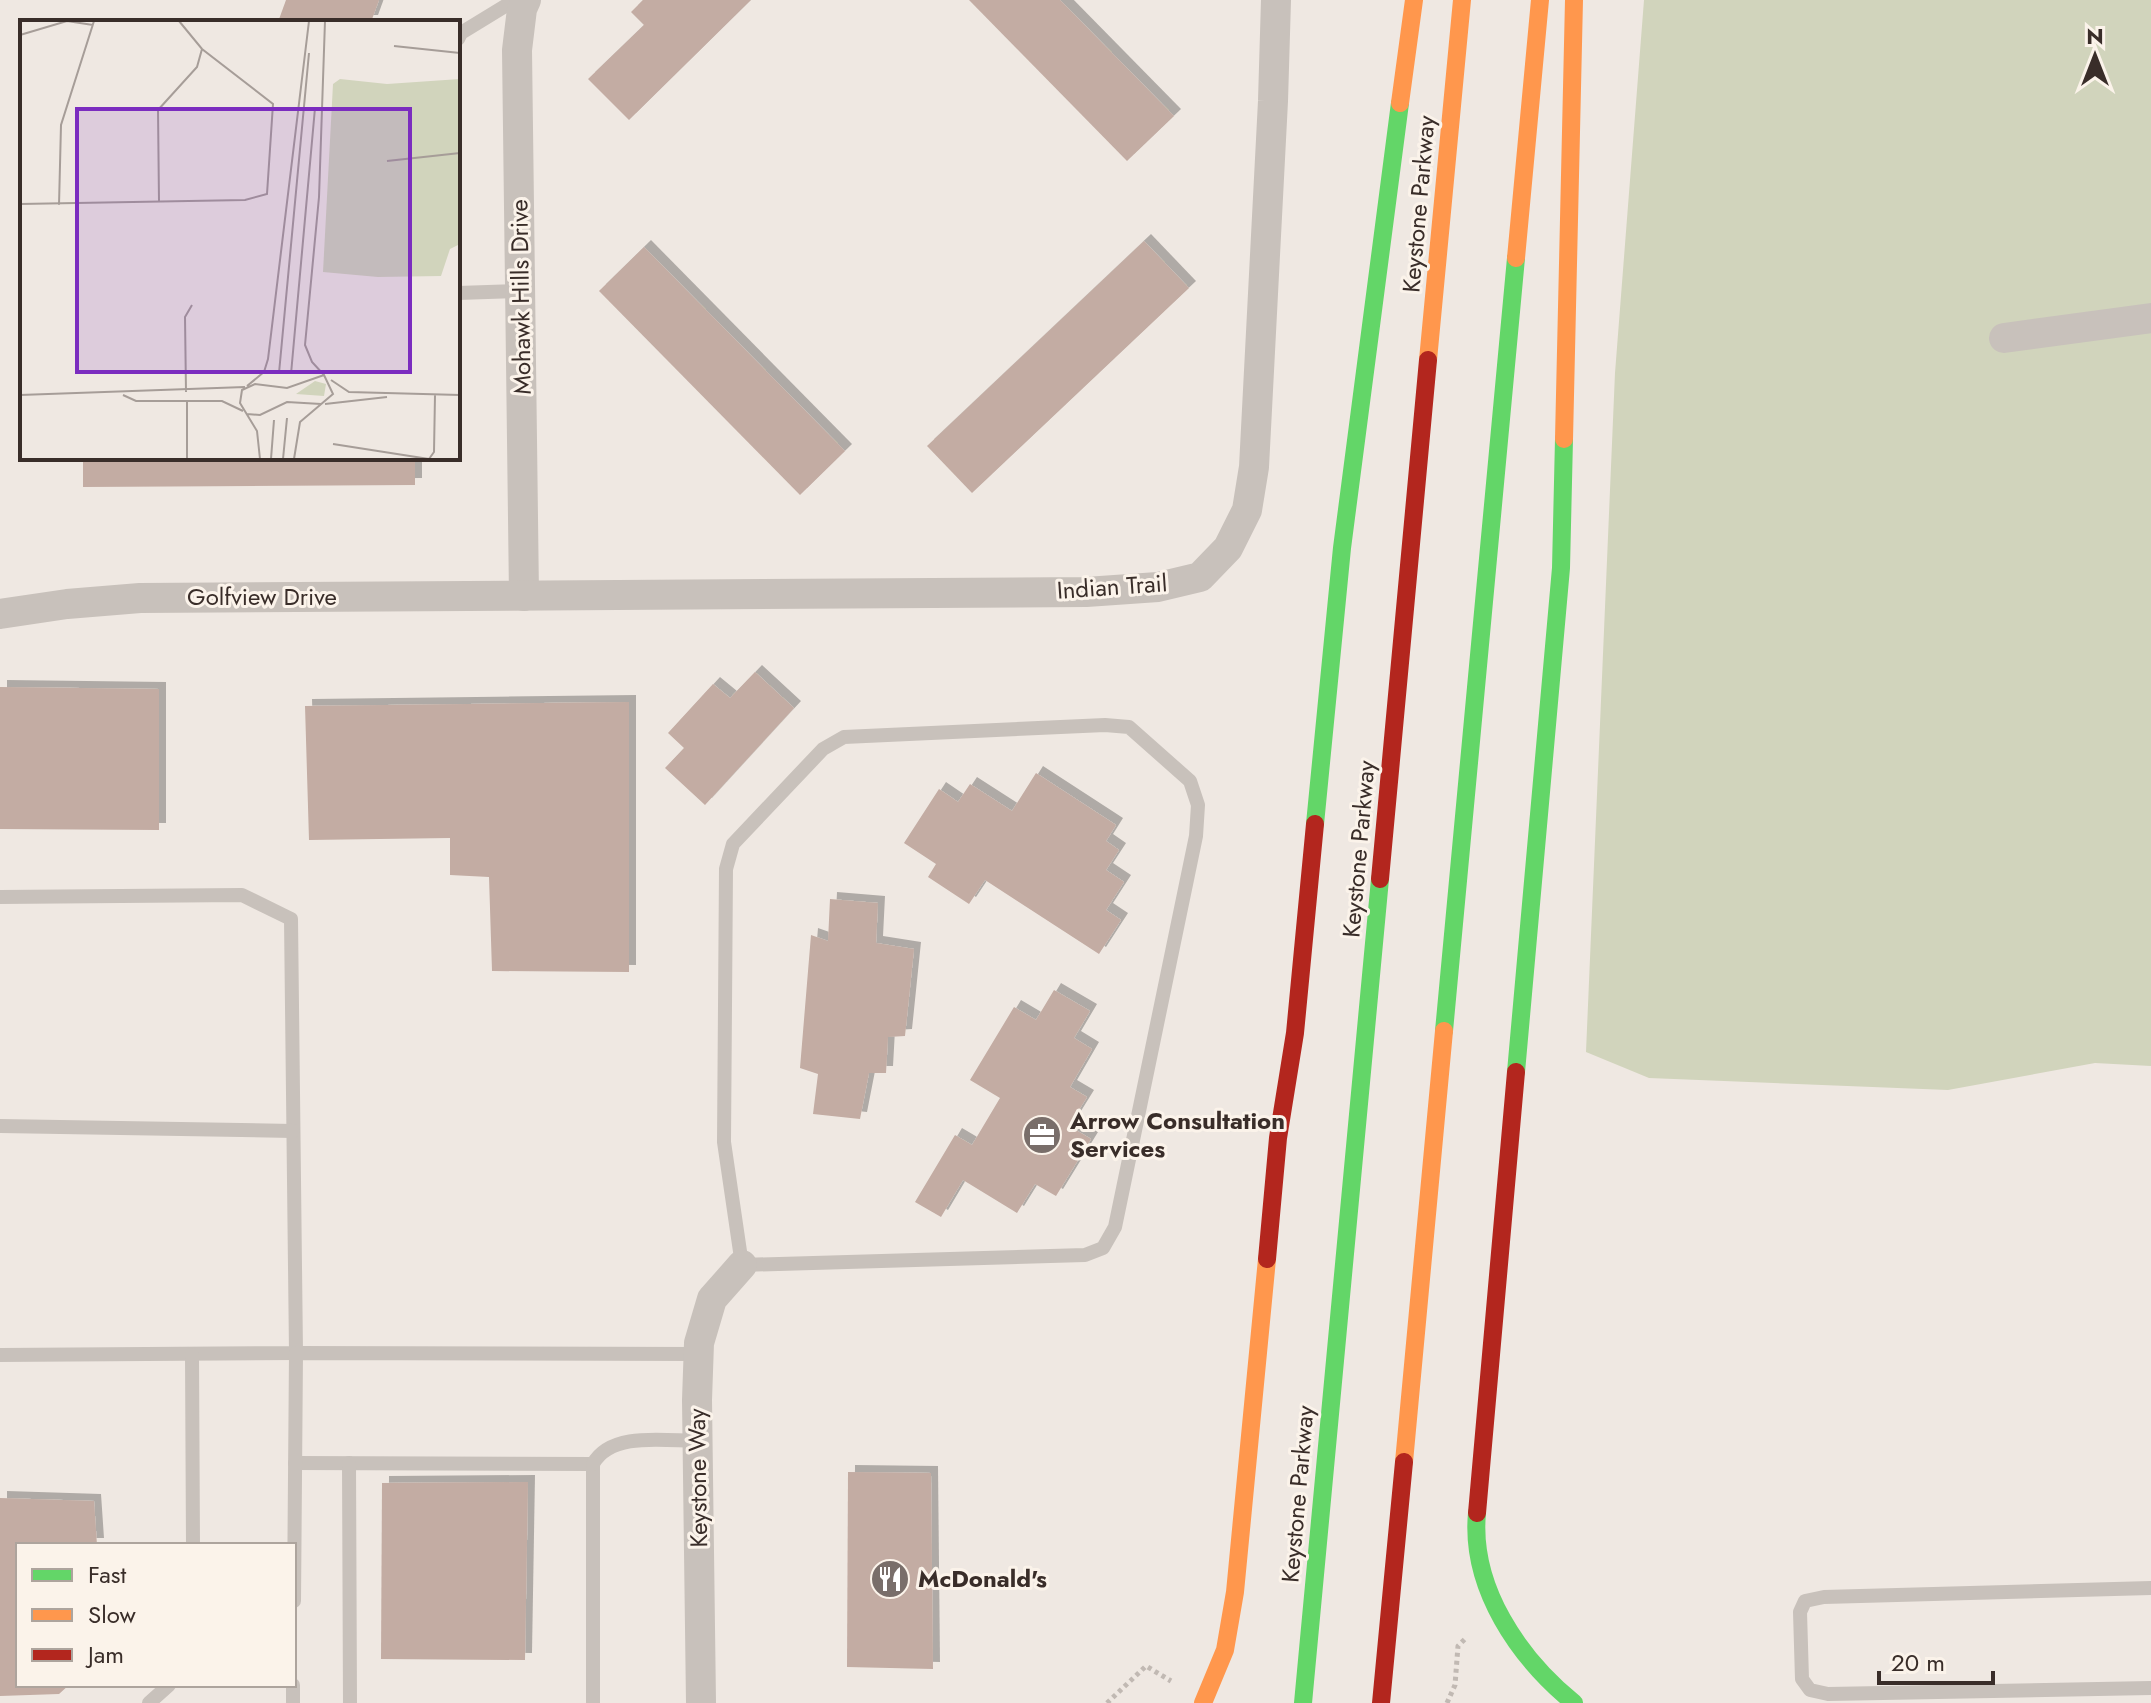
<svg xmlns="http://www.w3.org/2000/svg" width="2151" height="1703" font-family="Jost,sans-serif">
  <defs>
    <filter id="shadow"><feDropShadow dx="7" dy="-7" stdDeviation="0" flood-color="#0004"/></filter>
  </defs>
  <rect width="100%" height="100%" fill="#efe8e2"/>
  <!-- green -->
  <polygon fill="#d1d4bc" points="1644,0 2151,0 2151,1066 2095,1063 1948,1090 1649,1078 1586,1052 1615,373"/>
  <!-- building -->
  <g fill="#c3aca3" filter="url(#shadow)">
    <polygon points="286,0 379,0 371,22 278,22"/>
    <polygon points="643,0 751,0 629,120 588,79 644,25 631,12"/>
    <polygon points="969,0 1060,0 1174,116 1127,161"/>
    <polygon points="1144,241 1189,288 972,493 927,446"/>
    <polygon points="644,247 845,451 800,495 599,291"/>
    <polygon points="83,458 415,458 415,485 83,487"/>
    <polygon points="755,672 794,708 705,805 665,768 684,748 668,733 713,684 730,698"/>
    <polygon points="0,687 159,689 159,830 0,829"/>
    <polygon points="629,702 629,972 492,971 489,877 450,875 450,838 309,840 305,706"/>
    <polygon points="1036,773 1116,825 1106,841 1119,850 1106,870 1124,882 1106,910 1121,920 1099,954 985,880 969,904 928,877 936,864 904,843 939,789 958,802 970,784 1012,811"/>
    <polygon points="830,899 878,903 876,943 914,949 905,1036 888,1037 886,1073 869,1073 860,1119 813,1114 818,1074 800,1068 811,935 828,941"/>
    <polygon points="1054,990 1090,1011 1074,1038 1092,1049 1070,1087 1087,1097 1069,1126 1091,1139 1056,1196 1035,1184 1017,1213 963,1180 941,1217 915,1202 955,1135 972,1145 1000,1098 970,1080 1014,1007 1036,1020"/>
    <polygon points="848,1472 931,1473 933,1669 847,1667"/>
    <polygon points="528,1482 525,1660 381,1659 382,1483"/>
    <polygon points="0,1498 94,1501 97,1545 18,1545 18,1685 69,1685 59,1694 0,1696"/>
  </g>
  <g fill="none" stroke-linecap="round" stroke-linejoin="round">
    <!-- path -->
    <g stroke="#c1b9b3" stroke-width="5" stroke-dasharray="4 4" stroke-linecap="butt">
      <polyline points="1107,1703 1146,1666 1171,1681"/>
      <polyline points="1447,1703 1455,1685 1458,1646 1466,1638"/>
    </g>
    <!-- lane -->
    <g stroke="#c8c1bb" stroke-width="14">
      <polyline points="458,39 461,33 515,0"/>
      <polyline points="458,293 521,291"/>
      <polygon points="1105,725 1129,727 1190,781 1198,805 1196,836 1115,1227 1103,1248 1085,1255 742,1265 724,1142 726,869 733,844 823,749 844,737"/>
      <polyline points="0,897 242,895 291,919 296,1353 0,1355"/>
      <polyline points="0,1126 293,1131"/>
      <polyline points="192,1355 193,1545"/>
      <polyline points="295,1463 593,1464 593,1703"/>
      <polyline points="349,1463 350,1703"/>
      <path d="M593 1464C611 1431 666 1441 697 1441"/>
      <polyline points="2151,1588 1824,1597 1805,1601 1800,1612 1802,1679 1810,1690 1828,1694 2151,1688"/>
      <polyline points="294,1601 296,1353 698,1354"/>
      <polyline points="149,1703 169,1685"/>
      <polyline points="293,1703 293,1685"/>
    </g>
    <!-- street -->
    <g stroke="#c8c1bb" stroke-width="30">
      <polyline points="2004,338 2151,318"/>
      <polyline points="524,596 517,50 522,9 526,0"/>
      <polyline points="0,614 67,604 140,598 1086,592 1158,587 1200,577 1228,548 1247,510 1254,467 1273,101 1276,0"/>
      <polyline points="701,1703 697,1400 699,1343 712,1299 742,1265"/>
    </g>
    <!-- fast -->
    <g stroke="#63d668" stroke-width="18">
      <polyline points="1315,824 1342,548 1400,103"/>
      <polyline points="1444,1031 1516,258"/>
      <polyline points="1516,1072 1561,568 1564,439"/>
      <path d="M1477 1513C1470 1588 1519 1658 1574 1703"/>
      <polyline points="1303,1703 1380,879"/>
    </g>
    <!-- slow -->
    <g stroke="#ff974d" stroke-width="18">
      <polyline points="1400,103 1414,0"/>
      <polyline points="1516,258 1540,0"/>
      <polyline points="1428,360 1462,0"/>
      <polyline points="1564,439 1574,0"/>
      <polyline points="1404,1462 1444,1031"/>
      <polyline points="1203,1703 1225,1650 1235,1592 1267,1259"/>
    </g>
    <!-- jam -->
    <g stroke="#b3261e" stroke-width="18">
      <polyline points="1380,879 1428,360"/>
      <polyline points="1267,1259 1278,1138 1295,1033 1315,824"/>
      <polyline points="1477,1513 1516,1072"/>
      <polyline points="1381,1703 1404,1462"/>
    </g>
  </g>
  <!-- icons -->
  <defs>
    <g id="office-disc" transform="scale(2)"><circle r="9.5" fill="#796e6a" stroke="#fbf3ea"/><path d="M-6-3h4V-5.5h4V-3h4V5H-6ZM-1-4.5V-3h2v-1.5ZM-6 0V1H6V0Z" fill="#fff"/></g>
    <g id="restaurant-disc" transform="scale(2)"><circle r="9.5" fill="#796e6a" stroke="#fbf3ea"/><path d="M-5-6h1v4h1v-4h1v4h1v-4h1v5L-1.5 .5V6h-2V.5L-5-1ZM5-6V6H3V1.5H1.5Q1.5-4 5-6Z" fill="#fff"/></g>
  </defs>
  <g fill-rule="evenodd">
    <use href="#office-disc" x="1042" y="1135"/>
    <use href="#restaurant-disc" x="890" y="1579"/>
  </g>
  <g text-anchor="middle" stroke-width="6" stroke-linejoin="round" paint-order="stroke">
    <!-- street labels -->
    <g font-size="24" fill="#392d29" stroke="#fbf3ea">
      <text transform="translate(1419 204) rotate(-85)" y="8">Keystone Parkway</text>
      <text transform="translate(521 297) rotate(-91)" y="8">Mohawk Hills Drive</text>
      <text transform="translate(1112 587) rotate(-4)" y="8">Indian Trail</text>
      <text x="262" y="605">Golfview Drive</text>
      <text transform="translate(1359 849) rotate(-85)" y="8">Keystone Parkway</text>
      <text transform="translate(698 1478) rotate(-91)" y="8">Keystone Way</text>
      <text transform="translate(1298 1494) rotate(-85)" y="8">Keystone Parkway</text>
    </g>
    <!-- poi labels -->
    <g font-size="24" font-weight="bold" fill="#392d29" stroke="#fbf3ea" text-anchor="start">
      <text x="1070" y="1129">Arrow Consultation<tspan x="1070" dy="28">Services</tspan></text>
      <text x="918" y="1587">McDonald's</text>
    </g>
  </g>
  <!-- overview -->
  <g transform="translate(20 20)">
    <rect width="440" height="440" fill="#efe8e2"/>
    <path d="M320 59 367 64 440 59V224L430 229 421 256 358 257 303 252 313 64ZM295 361 306 364 304 376 276 374Z" fill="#d1d4bc"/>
    <path fill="none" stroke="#a69d98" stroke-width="2" d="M0 15 47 1 73 5M374 26 440 33M367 141 440 133M139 181 138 90 177 47 182 29M0 184 225 180 247 174 253 84 182 29 159 1M39 185 41 105 74 1M259 353 289 33M271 354 295 88M304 355 292 342 285 325 299 177 305 1M311 360 329 372 440 375M227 366 244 352 248 339 289 1M166 372 165 297 172 285M0 375 225 367M103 375 116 381H202L223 391M305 384 367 377M227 394 240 395 267 382 301 384M313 424 409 439M167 439V381M240 439 237 411 220 383 222 370 235 364 267 368 304 355 313 374 280 402 274 439M251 439 254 400M263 439 267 398M409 439 414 432 415 375"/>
    <path fill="#7b2cbf" fill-opacity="0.15" stroke="#7b2cbf" stroke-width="4" d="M57 89H390V352H57Z"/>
    <rect width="440" height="440" fill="none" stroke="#392d29" stroke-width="4"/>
  </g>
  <!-- legend -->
  <rect x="16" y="1543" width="280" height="144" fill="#fbf3ea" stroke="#ada49d" stroke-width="2"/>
  <rect x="32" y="1569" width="40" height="12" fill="#63d668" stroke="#ada49d" stroke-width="2"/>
  <text x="88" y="1583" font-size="24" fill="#392d29">Fast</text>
  <rect x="32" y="1609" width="40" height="12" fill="#ff974d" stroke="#ada49d" stroke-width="2"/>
  <text x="88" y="1623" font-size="24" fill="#392d29">Slow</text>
  <rect x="32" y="1649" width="40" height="12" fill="#b3261e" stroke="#ada49d" stroke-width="2"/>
  <text x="88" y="1663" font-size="24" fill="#392d29">Jam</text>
  <!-- north arrow -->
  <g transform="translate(2095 56)" stroke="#fbf3ea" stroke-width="6" paint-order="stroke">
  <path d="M0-6L14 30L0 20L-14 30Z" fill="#392d29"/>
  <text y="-12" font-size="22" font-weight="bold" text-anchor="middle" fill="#392d29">N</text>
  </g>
  <!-- scale -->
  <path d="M1879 1671v12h114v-12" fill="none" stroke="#392d29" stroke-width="4"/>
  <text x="1891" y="1671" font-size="24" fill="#392d29" stroke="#fbf3ea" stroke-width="6" paint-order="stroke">20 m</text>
</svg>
